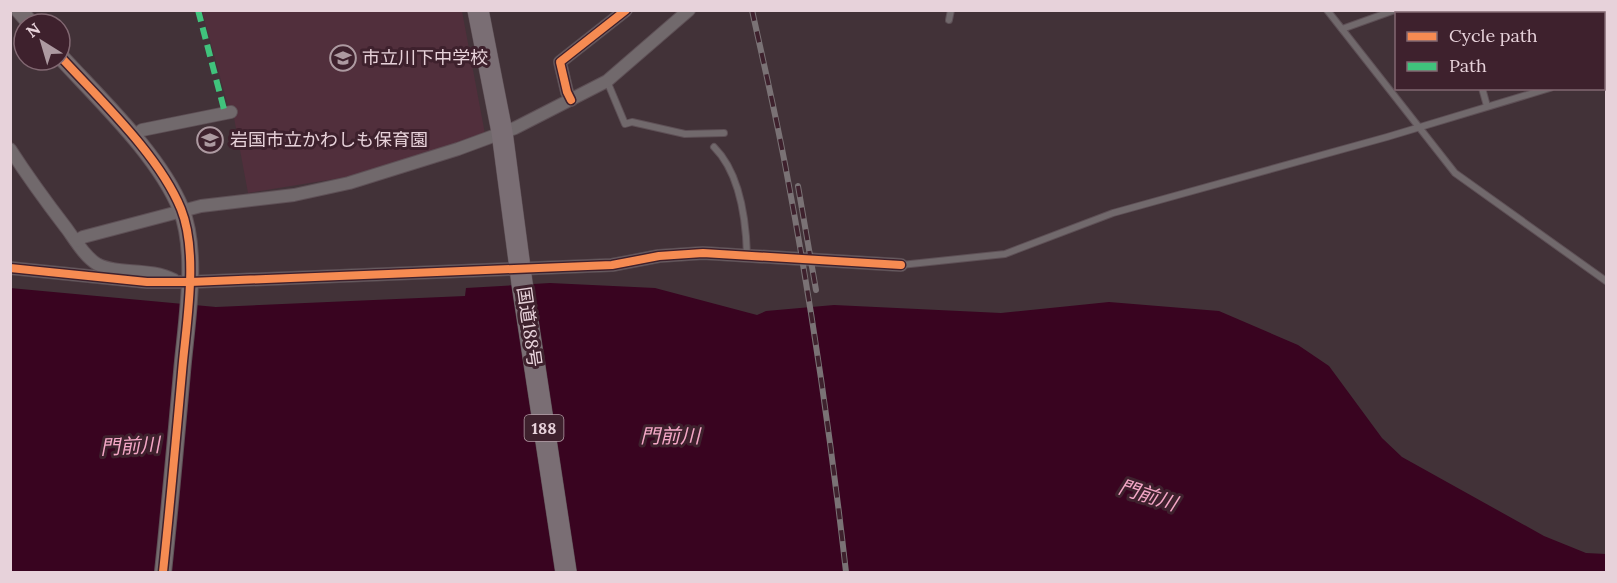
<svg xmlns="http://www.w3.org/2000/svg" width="1617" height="583" font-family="Lora,'Noto Sans JP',serif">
  <rect width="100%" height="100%" fill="#423238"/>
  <!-- built -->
  <polygon fill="#512f3c" points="202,11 462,11 485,134 353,176 248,193 232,107 228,106"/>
  <!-- water -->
  <polygon fill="#390420" points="550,283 655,288 757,315 766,311 834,305 1001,313 1109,302 1219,311 1298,345 1329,366 1382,438 1402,457 1544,536 1586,553 1606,554 1606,572 11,572 10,288 216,307 465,296 466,288"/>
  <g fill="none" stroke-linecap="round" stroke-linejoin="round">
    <!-- lane casing -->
    <g stroke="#5e5056" stroke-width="8">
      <g id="lane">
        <polyline points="1327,10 1455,173 1606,281"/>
        <polyline points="1456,10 1456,14"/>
        <polyline points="1581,14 1582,10"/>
        <polyline points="949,20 951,10"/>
        <polyline points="1342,29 1395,10"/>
        <polyline points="1604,73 1606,72"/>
        <polyline points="607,81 625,124 632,122 685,134 724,133"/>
        <polyline points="1482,88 1487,106"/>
        <path d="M714 147C740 173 746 220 747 255"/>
        <polyline points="901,265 1005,254 1113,213 1387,137 1550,88"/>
      </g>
    </g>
    <!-- street casing -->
    <g stroke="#5e5056" stroke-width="14">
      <g id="street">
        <polyline points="571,100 567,92 560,62 626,10"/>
        <polyline points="133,137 142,130 231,112"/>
        <path d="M10 149C28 177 47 203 67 229 75 240 85 257 97 264 117 275 150 267 174 280"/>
        <polyline points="76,241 83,237 201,206 294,195 349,183 458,149 515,128 607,81 689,10"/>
        <polyline points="10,268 147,282 190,282 612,265 659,256 703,253 901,265"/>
      </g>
    </g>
    <!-- secondary casing -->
    <g stroke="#5e5056" stroke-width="18">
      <g id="secondary">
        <polyline points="19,10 31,24"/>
        <path d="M60 56C100 100 159 155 181 209 199 254 186 324 182 372 176 439 170 506 163 572"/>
      </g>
    </g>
    <!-- highway casing -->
    <g stroke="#5e5056" stroke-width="22">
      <polyline id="highway" points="478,10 502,132 522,283 566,572"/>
    </g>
    <!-- lane -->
    <use href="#lane" stroke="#71696c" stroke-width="6"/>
    <!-- street -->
    <use href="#street" stroke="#71696c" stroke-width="12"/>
    <!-- secondary -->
    <use href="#secondary" stroke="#756b6e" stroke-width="16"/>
    <!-- highway -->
    <use href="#highway" stroke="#7a6e74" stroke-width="21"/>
    <!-- rail casing -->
    <g stroke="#7a7275" stroke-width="6">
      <g id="rail">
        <path d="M752 10C764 65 777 120 787 175 812 307 831 440 846 572"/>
        <polyline points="798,186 816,290"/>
      </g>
    </g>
    <!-- rail -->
    <use href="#rail" stroke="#3e212d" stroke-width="4" stroke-dasharray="11" stroke-linecap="butt"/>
    <!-- quiet -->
    <polyline stroke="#40c37c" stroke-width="6" stroke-dasharray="12 6" stroke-linecap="butt" points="198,10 225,113"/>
    <!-- cycleway casing -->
    <g stroke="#3e212d" stroke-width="11">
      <g id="cycleway">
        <path d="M60 56C100 100 159 155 181 209 199 254 186 324 182 372 176 439 170 506 163 572"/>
        <polyline points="571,100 567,92 560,62 626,10"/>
        <polyline points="10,268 147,282 190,282 612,265 659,256 703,253 901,265"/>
      </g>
    </g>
    <!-- cycleway -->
    <use href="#cycleway" stroke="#f68b52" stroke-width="8"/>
  </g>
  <!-- icons -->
  <defs>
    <g id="school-ring" transform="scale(1.35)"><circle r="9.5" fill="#3e212d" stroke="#ad9aa1" stroke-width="1.5"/><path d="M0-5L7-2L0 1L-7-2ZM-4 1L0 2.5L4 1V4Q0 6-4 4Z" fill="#ad9aa1"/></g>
  </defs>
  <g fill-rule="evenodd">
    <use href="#school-ring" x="343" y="58"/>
    <use href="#school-ring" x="210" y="140"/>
  </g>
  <g text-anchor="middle" stroke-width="6" stroke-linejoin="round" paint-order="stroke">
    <!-- shield labels -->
    <rect fill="#3e212d" stroke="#b49da6" stroke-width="1.5" x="524.5" y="415" width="39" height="26" rx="4.5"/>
    <g font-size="16" font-weight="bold" fill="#e7d2da">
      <text x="544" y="434">188</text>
    </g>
    <!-- poi labels -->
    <g font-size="18" fill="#e7d2da" stroke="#3e212d" text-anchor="start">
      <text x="362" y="64">市立川下中学校</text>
      <text x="230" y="146">岩国市立かわしも保育園</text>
    </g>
    <!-- street labels -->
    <g font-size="18" fill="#e7d2da" stroke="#3e212d">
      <text transform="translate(529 327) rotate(82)" y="6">国道188号</text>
    </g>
    <!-- water labels -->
    <g font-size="20" font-style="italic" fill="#f4a7c6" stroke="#3e212d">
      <text x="670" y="443">門前川</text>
      <text transform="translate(130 446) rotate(-3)" y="7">門前川</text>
      <text transform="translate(1148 495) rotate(18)" y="7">門前川</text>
    </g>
  </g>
  <!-- border -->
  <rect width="1617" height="583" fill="none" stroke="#e7d2da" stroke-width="24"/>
  <!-- legend -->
  <rect x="1395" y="12" width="210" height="78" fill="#3e212d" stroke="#826872" stroke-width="1.5"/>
  <rect x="1407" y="32" width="30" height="9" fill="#f68b52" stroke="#826872" stroke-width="1.5"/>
  <text x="1449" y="42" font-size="18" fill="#e7d2da">Cycle path</text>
  <rect x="1407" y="62" width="30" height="9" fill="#40c37c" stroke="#826872" stroke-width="1.5"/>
  <text x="1449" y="72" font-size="18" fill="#e7d2da">Path</text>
  <!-- north arrow -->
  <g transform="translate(42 42) rotate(323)"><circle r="28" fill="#3e212d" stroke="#826872" stroke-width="1.5"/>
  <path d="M0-4.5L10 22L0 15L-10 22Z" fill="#ad9aa1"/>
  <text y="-9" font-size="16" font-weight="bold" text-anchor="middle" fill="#e7d2da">N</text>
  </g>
</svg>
